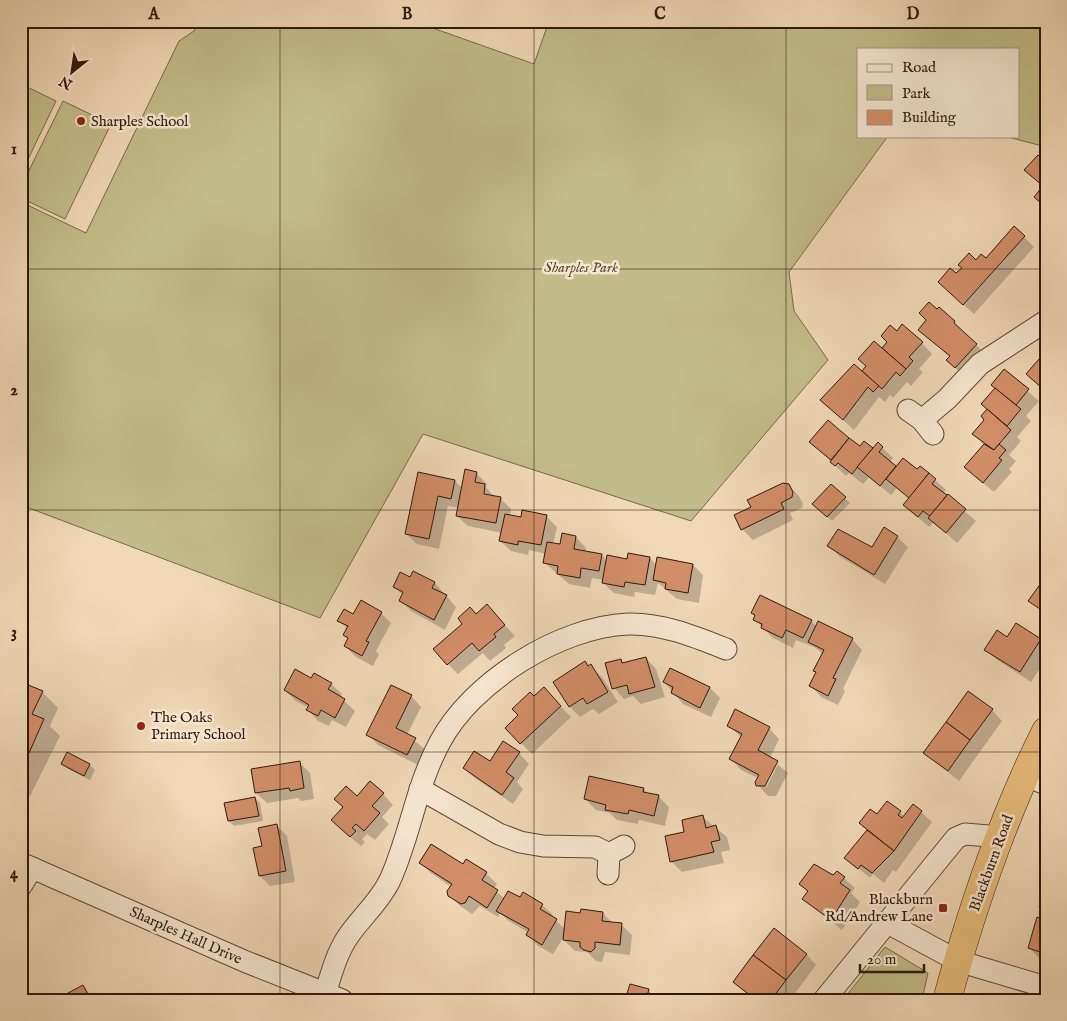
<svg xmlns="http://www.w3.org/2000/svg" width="1067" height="1021" font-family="'IM FELL English',serif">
  <rect width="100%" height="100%" fill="#f1d8b6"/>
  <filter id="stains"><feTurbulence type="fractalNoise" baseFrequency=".004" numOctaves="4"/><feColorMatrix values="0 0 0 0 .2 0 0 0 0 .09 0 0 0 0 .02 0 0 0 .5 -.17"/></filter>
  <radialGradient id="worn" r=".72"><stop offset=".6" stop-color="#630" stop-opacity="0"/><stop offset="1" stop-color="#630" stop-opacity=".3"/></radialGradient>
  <!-- green -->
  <g fill="#c1bc89" stroke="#786a4a">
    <polygon points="200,21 413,21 534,64 549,21 1046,21 1046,147 1004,136 1018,136 1018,49 858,49 858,136 888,136 789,272 794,311 828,360 691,521 423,434 320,618 21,505 21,202 86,233 179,41 194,31"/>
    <polygon points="21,84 56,101 21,174"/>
    <polygon points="63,101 111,124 65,219 21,198 21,187"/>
    <polygon points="885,947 928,973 922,1000 843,1000"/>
  </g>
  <!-- shadow -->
  <g fill="#0003" fill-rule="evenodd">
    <polygon points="1046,163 1046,207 1035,197 1044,187 1025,170"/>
    <polygon points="1024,237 1034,247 974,314 950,292 956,275 976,262 986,260"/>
    <polygon points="954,322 986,355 966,378 947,360 950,357 920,330"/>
    <polygon points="897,332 922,343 932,354 919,369 923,372 911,386 907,382 893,398 890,395 885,402 879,397 854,430 821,400 862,373"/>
    <polygon points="1046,353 1046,391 1038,384"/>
    <polygon points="1004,371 1039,401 1026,416 1031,421 1017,437 1021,441 1009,455 1016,461 1009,469 1012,472 994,492 977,478 984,445 974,434 986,420 988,409"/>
    <polygon points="828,421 860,448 873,450 878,444 893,458 890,462 896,468 917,471 935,480 946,490 943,493 976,521 957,543 934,522 929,527 915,515 905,505 910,499 897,488 891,495 869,477 863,484 849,473 846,476 811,442"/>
    <polygon points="419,473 455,481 462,488 476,473 487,484 486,487 495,498 501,499 511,509 510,517 522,519 546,516 557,527 553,544 561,546 563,535 576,537 586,548 586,552 602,555 607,561 650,558 657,566 693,565 703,575 699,603 677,599 658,583 655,595 635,592 634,597 614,593 603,583 604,580 592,578 590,588 569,584 545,563 546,554 529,550 528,555 511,551 500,541 502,533 468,526 457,516 459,508 448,506 439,549 417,544 406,534"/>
    <polygon points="788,485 799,496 803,504 802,508 790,513 793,520 753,540 742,529"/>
    <polygon points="831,485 850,503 832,521 814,504"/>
    <polygon points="897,537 908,547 885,584 839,556 829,545 872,549"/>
    <polygon points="414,573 435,583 456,607 445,630 411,611 400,600 403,595 394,587 411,579"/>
    <polygon points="1046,582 1046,615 1030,601"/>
    <polygon points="487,606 515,636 504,645 506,648 490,661 483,653 458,674 448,664 464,624"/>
    <polygon points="381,613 391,623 376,651 379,654 373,666 356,657 345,646 349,640 344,635 348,629 339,620"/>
    <polygon points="753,613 811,621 817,627 852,639 862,650 843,689 845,691 838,705 821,697 811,686 823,654 814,647 796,640 793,648 773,638 755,620 756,616"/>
    <polygon points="1008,639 1040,640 1046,646 1046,659 1031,682 997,660 986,649"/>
    <polygon points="646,658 656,669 665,697 641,704 633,696 624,699 614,688 621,660 624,664"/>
    <polygon points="585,663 602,677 618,702 599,714 593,709 580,717 569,706"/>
    <polygon points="664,682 710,688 720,698 711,717 683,704"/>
    <polygon points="21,683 42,692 58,708 50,726 60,736 30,796 21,792"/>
    <polygon points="331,684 342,694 340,697 355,711 346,727 332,720 329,726 318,721 308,710 309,708 296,701 285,690"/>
    <polygon points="544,689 571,717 532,754 506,728"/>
    <polygon points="411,696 421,707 407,735 426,750 418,765 378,745 368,734"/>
    <polygon points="992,710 1002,721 959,781 925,753"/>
    <path d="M728 725 769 728 779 739 770 758 788 773 776 796H768L758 785V778L741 770 731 759 742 738ZM775 764H778L767 786 765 785Z"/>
    <polygon points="519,753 529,764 517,782 523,789 513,804 475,778 464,768"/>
    <polygon points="299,762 310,773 314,799 301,801 298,798 267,803 256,793"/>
    <polygon points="63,764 90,765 95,770 90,780 68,769"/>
    <polygon points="643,789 649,794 658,796 669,807 665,826 639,820 638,824 617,820 610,813 596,810 585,799"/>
    <polygon points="383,794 393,805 382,817 389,824 375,840 367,834 362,839 365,842 361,846 343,831 357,797"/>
    <polygon points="255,798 260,803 263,821 234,826 229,821 226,804"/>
    <polygon points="900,812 904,817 921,812 932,822 896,872 893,870 884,883 873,874 870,878 846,858 868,830 860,823 877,816"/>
    <polygon points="703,817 727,837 730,850 721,852 724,863 682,872 671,861 686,833"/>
    <polygon points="276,825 287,836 295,882 270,886 260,876 263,847"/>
    <polygon points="466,860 486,873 497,884 494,889 505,899 520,899 542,905 553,915 552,917 565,929 582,914 603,913 613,924 621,924 632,935 630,955 605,952 602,962 596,961 587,952 575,951 564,940 565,935 553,954 538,946 528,935 529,933 509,921 500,913 498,917 480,906 472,914 460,906 449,895 451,887 431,873 420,863 463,866"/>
    <polygon points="833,877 844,878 855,888 851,893 860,902 842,930 804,899 809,893 800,884"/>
    <polygon points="1046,921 1046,960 1040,959 1029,948"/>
    <polygon points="806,954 816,965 790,1000 755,1000 734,982"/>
    <polygon points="631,985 649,991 658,1000 627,1000"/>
    <polygon points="83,986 95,1000 57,1000"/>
  </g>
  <!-- building -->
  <g fill="#d28e69" stroke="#2e180c">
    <polygon points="1038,155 1046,162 1046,200 1042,204 1034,197 1043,186 1024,170"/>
    <polygon points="1014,226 1025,236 963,305 938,282 950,268 956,273 962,268 958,265 969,253 976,260 981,254 986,258"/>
    <polygon points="929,302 937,309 939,307 955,321 954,323 977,344 955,368 946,360 950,356 918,330 926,320 919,313"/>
    <polygon points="902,324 923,342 909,357 913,361 906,369 882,348 887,342 881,336 890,325 897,331"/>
    <polygon points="874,341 906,369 900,376 896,372 882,389 862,371 866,366 858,359"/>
    <polygon points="1046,351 1046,384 1042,388 1026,374"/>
    <polygon points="854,364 879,386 873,392 868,387 843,420 820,400"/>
    <polygon points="1004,369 1029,389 1016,405 991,385"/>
    <polygon points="995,388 1021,409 1007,426 981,404"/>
    <polygon points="987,409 1011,430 994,450 972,434 984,420 981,416"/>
    <polygon points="828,420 849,438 831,460 809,442"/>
    <polygon points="849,438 860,446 864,441 873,448 852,474 838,463 835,466 830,462"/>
    <polygon points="878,442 883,447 879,452 896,466 880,486 857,467"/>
    <polygon points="984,444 994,450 999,444 1006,450 999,458 1002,460 983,483 964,467"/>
    <polygon points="903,458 917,469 920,466 929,473 909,498 886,479"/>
    <polygon points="465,469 477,472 475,482 485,484 484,494 501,497 496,523 456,516"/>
    <polygon points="418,472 455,480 451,499 438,496 429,539 405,534"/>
    <polygon points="929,473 936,479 932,484 947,495 930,516 923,511 918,517 903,505"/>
    <polygon points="783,483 789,484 793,492 792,497 781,503 784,509 741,530 734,515 751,507 747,500"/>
    <polygon points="831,484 846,497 827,517 812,504"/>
    <polygon points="948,494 966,509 946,533 928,518"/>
    <polygon points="522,510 547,515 541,545 518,541 518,545 499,541 505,514 521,517"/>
    <polygon points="884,527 898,536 874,575 827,546 838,529 872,547"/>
    <polygon points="562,533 576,536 574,549 602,554 599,571 581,568 580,578 557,574 558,566 543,563 547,542 560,544"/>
    <polygon points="628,553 650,557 645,585 625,582 624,587 602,583 607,555 627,559"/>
    <polygon points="657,557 693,564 688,593 665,589 666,583 653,580"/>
    <polygon points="413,571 435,582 432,588 447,595 434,620 399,601 403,592 393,587 400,572 410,577"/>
    <polygon points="1044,579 1046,581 1046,613 1028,601"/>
    <polygon points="760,595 812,620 803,638 786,630 782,638 761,628 762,624 753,620 755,615 751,613"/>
    <polygon points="361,600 382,612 366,641 369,642 362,656 344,646 348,638 343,635 348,626 337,621 344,609 353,614"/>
    <polygon points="487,604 505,625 494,634 496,637 479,651 472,643 447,665 433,649 462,624 458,618 470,607 476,614"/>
    <polygon points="818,621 853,638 833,678 836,679 828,696 809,686 816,672 813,671 824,650 808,642"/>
    <polygon points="1016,623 1041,639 1020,672 984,650 997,630 1007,637"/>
    <polygon points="646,657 655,687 629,694 627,685 612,689 605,663 621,659 622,663"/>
    <polygon points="585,661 588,666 591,664 608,692 587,704 583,698 569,707 553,682"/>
    <polygon points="670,668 710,687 700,708 671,693 673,687 663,682"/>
    <polygon points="295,669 311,678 314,673 332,683 328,689 345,699 335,718 321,710 318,716 306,710 309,705 284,690"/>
    <polygon points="21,682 43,691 32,714 44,719 29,753 27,752 21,764"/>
    <polygon points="391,685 412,695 396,728 416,738 407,755 366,735"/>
    <polygon points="544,687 561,706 520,744 505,728 518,715 512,709 530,692 534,696"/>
    <polygon points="968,691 993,709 970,740 946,722"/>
    <polygon points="735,709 770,727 758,750 778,761 765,786 756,786 755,782 759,775 729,759 742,734 727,726"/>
    <polygon points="946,722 970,740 948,771 923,753"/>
    <polygon points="503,741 520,752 506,772 514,778 502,795 463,768 474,751 490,761"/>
    <polygon points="67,752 90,764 84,776 61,764"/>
    <polygon points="300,761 304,788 290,791 289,788 255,793 251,769"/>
    <polygon points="589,776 644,788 643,792 659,795 654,816 629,810 628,814 605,810 606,805 584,799"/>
    <polygon points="370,781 384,793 372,806 380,813 364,831 356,824 352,828 356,831 350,837 331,820 343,807 334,799 346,786 357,796"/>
    <polygon points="255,797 259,816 228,821 224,803"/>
    <polygon points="887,801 901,811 898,815 902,818 913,804 922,811 894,851 859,823 870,809 877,814"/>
    <polygon points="703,815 706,828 716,825 720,840 711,842 714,852 670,862 665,836 684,832 682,820"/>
    <polygon points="277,824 286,871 259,876 253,848 262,846 258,828"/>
    <polygon points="867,830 894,851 872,873 861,865 858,869 844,858"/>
    <polygon points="431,844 463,864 466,859 487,872 482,880 498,890 487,908 469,896 465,903 461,904 448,896 447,891 452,884 419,863"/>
    <polygon points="814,864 833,875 837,871 845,877 840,883 850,890 831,920 802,899 808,891 799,884"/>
    <polygon points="1046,884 1046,909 1039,907"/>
    <polygon points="508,891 520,897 523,892 543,904 540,909 557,919 542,945 526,935 529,929 496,911"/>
    <polygon points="581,909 603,912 602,921 622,923 620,945 595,942 595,948 591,952 584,950 580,947 580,942 563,940 566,911 580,913"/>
    <polygon points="1037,917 1046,920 1046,954 1028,948"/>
    <polygon points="774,928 807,954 786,980 753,955"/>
    <polygon points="753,955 786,980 771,1000 756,1000 733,982"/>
    <polygon points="630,984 649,989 646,1000 625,1000"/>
    <polygon points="83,985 91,1000 55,1000"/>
  </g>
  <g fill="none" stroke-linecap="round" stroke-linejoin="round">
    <!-- street casing -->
    <g stroke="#5f4836" stroke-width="23">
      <g id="street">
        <polyline points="908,410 922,420 933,434"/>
        <polyline points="922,420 947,399 980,364 1046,321"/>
        <polyline points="1024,775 1046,784"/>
        <polyline points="420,789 499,834 520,842 543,846 595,847 609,854"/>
        <polyline points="21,863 244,961 342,1000"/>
        <polyline points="608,874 609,854 624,846"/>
        <polyline points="21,886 32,868"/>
        <polyline points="886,922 958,961 1046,987"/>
        <path d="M325 994C331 975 336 955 347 938 360 918 379 903 390 880 410 836 416 786 440 742 472 682 559 627 628 624 662 623 696 637 726 649"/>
        <polyline points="824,1000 956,838 965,834 1000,837"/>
      </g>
    </g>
    <!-- highway casing -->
    <g stroke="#2e180c" stroke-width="29">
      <path id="highway" d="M947 1000C972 908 1003 816 1046 731"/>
    </g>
    <!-- street -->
    <use href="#street" stroke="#f6e6d0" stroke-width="21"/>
    <!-- highway -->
    <use href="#highway" stroke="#e8bc7b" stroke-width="28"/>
  </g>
  <!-- grid -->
  <path fill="none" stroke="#2e180c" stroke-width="1" stroke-opacity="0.55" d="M280 21V1000M534 21V1000M786 21V1000M21 269H1046M21 510H1046M21 752H1046"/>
  <!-- markers -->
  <g fill="#8f2418" stroke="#f6e6d0" stroke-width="2">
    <circle cx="81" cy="121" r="5"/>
    <circle cx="141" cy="726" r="5"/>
    <rect x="938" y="903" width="10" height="10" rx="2.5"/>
  </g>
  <g text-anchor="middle" stroke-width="5" stroke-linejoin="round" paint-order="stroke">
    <!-- poi labels -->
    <g font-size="15" fill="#2e180c" stroke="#f6e6d0" text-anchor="start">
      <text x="91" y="126">Sharples School</text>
      <text x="151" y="722">The Oaks<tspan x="151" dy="17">Primary School</tspan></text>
      <text x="933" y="904" text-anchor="end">Blackburn<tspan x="933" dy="17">Rd/Andrew Lane</tspan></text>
    </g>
    <!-- park labels -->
    <g font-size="15" font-style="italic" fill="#5a4932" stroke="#f6e6d0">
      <text x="581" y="272">Sharples Park</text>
    </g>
    <!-- street labels -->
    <g font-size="15" fill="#2e180c" stroke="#f6e6d0">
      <text transform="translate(991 863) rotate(-70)" y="5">Blackburn Road</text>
      <text transform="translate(186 935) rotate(24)" y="5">Sharples Hall Drive</text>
    </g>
  </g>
  <!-- margin -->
  <rect width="1067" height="1021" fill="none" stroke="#f1d8b6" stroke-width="55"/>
  <!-- legend -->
  <rect x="857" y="48" width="162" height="90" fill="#f6e6d0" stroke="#a69482"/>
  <rect x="867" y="64" width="25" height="8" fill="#f6e6d0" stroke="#a69482"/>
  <text x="902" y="72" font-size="15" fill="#2e180c">Road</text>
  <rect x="867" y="85" width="25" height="15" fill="#c1bc89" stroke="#a69482"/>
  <text x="902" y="98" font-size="15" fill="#2e180c">Park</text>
  <rect x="867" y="110" width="25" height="15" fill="#d28e69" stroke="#a69482"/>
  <text x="902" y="122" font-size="15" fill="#2e180c">Building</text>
  <!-- north arrow -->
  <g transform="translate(72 72) rotate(210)" stroke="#f6e6d0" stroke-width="4" paint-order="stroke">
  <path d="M0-4L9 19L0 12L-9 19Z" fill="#2e180c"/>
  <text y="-8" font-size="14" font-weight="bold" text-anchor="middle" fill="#2e180c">N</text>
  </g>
  <!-- scale -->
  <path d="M860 964v8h64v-8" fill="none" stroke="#2e180c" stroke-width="2.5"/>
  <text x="867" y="964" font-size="15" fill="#2e180c" stroke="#f6e6d0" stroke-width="4" paint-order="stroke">20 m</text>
  <rect x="28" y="28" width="1012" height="966" fill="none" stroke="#2e180c" stroke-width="2"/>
  <g font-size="16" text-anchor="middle" font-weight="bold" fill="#2e180c">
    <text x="154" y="19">A</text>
    <text x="407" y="19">B</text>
    <text x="660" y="19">C</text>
    <text x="913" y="19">D</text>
    <text x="14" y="154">1</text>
    <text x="14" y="395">2</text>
    <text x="14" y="637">3</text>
    <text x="14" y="878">4</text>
  </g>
  <rect width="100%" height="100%" filter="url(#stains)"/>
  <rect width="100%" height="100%" fill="url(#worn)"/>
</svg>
